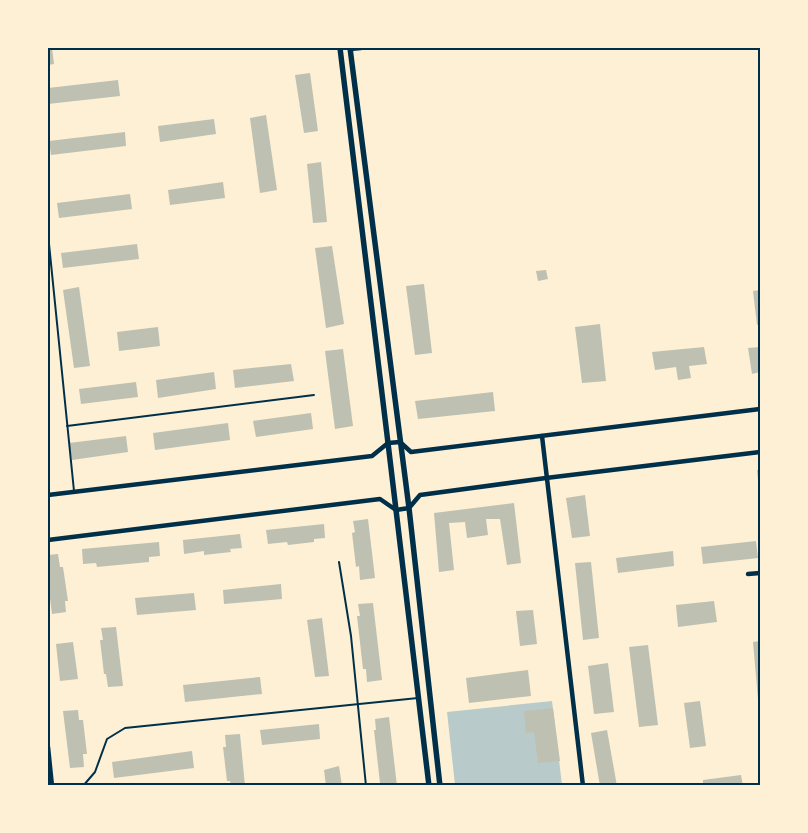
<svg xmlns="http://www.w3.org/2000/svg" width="808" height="833" font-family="'Source Serif 4',serif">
  <rect width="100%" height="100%" fill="#fdf0d5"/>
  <!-- green -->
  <polygon fill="#b9caca" points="552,701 562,785 455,785 447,712"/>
  <!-- building -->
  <g fill="#bec0b2">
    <polygon points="48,48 52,48 54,64 48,65"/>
    <polygon points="310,73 318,131 304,133 295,75"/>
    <polygon points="118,80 120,96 48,104 48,88"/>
    <polygon points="266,115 277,190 260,193 250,118"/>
    <polygon points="214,119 216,134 160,142 158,126"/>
    <polygon points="125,132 126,146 51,155 49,141"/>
    <polygon points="321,162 327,222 313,223 307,164"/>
    <polygon points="223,182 225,198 170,205 168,190"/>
    <polygon points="130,194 132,209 59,218 57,203"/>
    <polygon points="137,244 139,259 63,268 61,253"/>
    <polygon points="332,246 344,324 326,328 315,248"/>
    <polygon points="546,270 548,279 538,281 536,271"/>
    <polygon points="424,284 432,353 415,355 406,286"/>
    <polygon points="79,287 90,366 74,368 63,290"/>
    <polygon points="760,290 760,324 757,325 753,291"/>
    <polygon points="600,324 606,381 582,383 575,327"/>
    <polygon points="158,327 160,346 119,351 117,332"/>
    <polygon points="704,347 707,364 689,366 691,378 678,380 676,367 655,370 652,352"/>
    <polygon points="760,347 760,372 752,374 748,348"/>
    <polygon points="343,349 353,426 335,429 325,351"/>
    <polygon points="291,364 294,381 235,388 233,370"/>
    <polygon points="214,372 216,389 158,398 156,380"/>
    <polygon points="136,382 138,397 81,404 79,389"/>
    <polygon points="493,392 495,411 418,419 415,401"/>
    <polygon points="311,413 313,429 256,437 253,421"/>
    <polygon points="228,423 230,440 155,450 153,433"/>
    <polygon points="126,436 128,452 72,460 69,443"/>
    <polygon points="757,470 760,470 760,490 759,490"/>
    <polygon points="585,495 590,536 572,538 566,498"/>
    <polygon points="514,503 521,563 507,565 500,519 486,519 488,535 467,538 465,522 449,523 454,570 439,572 434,513"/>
    <polygon points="368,519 375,578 360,580 359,566 356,567 352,533 355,532 353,521"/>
    <polygon points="324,524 325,538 314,539 314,542 288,545 287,542 268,544 266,530"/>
    <polygon points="240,534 242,548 230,549 231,552 204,555 204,551 184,554 183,540"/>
    <polygon points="756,541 758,558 703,564 701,547"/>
    <polygon points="159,542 160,556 149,557 149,562 97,567 96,563 83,564 82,549"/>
    <polygon points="673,551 674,566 618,573 616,558"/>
    <polygon points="58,554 60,567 63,567 68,601 65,601 66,612 52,614 48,583 48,555"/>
    <polygon points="591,562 599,638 583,640 575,563"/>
    <polygon points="281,584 282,599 224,604 223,590"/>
    <polygon points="194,593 196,610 137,615 135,598"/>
    <polygon points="714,601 717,622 678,627 676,605"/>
    <polygon points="373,603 382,680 367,682 366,669 363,669 357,616 360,616 358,604"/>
    <polygon points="533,610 537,644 520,646 516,611"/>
    <polygon points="322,618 329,676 315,677 307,620"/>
    <polygon points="116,627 123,686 108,687 106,674 104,674 100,640 103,640 101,628"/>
    <polygon points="760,641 760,699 758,699 753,642"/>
    <polygon points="73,642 78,679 60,681 56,644"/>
    <polygon points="648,645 658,725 639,727 629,647"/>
    <polygon points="608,663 614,712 594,714 588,666"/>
    <polygon points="528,670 531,696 469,703 466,678"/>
    <polygon points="260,677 262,694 185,702 183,685"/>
    <polygon points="700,701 706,746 690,748 684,703"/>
    <polygon points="553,708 560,761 538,763 534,732 526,733 524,711"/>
    <polygon points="78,710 79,720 83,720 87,754 83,754 84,767 70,768 63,711"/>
    <polygon points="389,717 397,786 383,786 382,783 380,783 374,730 376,730 375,719"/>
    <polygon points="319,724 320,739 262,745 260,730"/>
    <polygon points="607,730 617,786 600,786 591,733"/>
    <polygon points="240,734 245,786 231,786 230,781 227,781 223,747 226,747 225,735"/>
    <polygon points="192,751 194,768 114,778 112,762"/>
    <polygon points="339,766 342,786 326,786 324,770"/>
    <polygon points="741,775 743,786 703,786 703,780"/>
  </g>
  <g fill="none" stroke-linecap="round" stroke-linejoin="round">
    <!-- service -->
    <g stroke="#003049" stroke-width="2">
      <polyline points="48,234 74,491"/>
      <polyline points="67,426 314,395"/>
      <polyline points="339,562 351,636 366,786"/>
      <polyline points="83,786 95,772 107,739 125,728 418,698"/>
    </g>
    <!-- minor -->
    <g stroke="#003049" stroke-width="4.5">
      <polyline points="350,49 361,48"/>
      <polyline points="542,436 583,786"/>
      <polyline points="48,495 372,456 388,443 400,442 411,452 760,409"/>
      <polyline points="48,540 380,499 396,510 409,508 420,495 546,478 760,452"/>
      <polyline points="748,574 760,573"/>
      <polyline points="48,747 52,786"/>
    </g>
    <!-- tertiary -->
    <g stroke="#003049" stroke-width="5.5">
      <polyline points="340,48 388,443 429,786"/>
      <polyline points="350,48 409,508 440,786"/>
    </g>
  </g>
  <!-- border -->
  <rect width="808" height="833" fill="none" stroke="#fdf0d5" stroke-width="98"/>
  <rect x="49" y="49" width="710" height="735" fill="none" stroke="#003049" stroke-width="2"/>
</svg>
